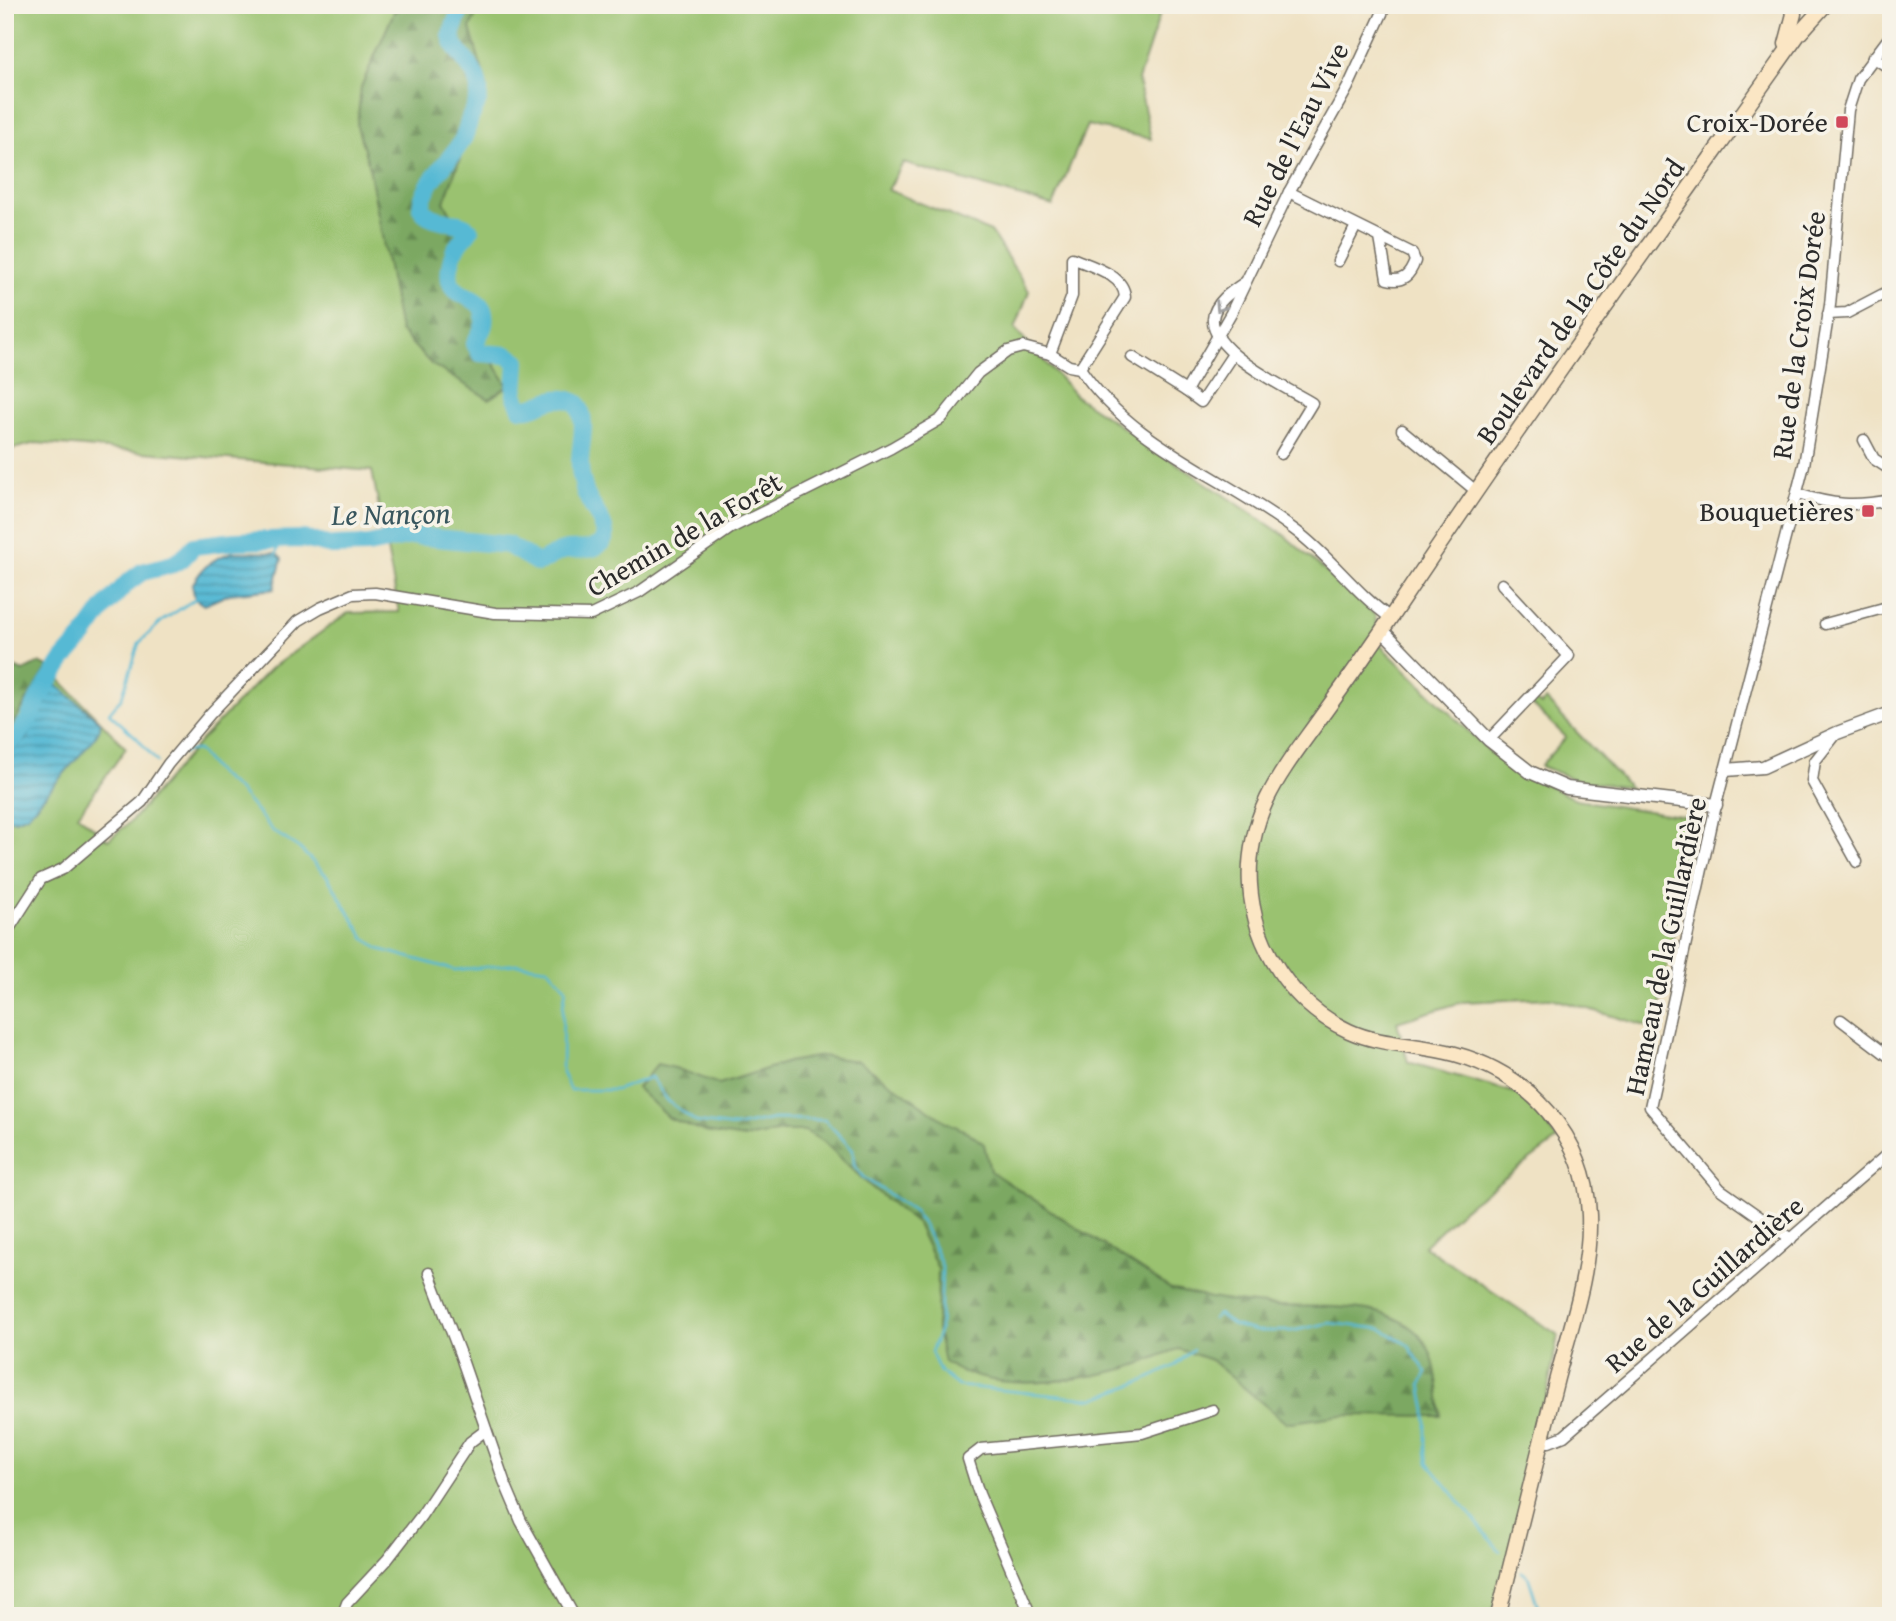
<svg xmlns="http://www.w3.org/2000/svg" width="1896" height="1621" font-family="'Gentium Book Plus',serif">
  <defs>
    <pattern id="forest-firs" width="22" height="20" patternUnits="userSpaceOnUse" patternTransform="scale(1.75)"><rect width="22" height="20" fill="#7ba862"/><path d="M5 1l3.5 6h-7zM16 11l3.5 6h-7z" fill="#658951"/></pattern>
    <pattern id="water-rules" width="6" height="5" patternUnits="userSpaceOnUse" patternTransform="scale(1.75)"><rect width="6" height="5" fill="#56b9d4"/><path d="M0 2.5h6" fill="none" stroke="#4797ac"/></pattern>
  </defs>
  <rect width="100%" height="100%" fill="#f7f3e8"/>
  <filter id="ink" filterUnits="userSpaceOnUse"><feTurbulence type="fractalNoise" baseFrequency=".0143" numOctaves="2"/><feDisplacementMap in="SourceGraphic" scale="14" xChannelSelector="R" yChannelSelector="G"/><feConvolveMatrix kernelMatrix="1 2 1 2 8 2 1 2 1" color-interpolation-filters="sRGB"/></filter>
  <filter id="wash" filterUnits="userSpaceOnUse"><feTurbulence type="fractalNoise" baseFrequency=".00686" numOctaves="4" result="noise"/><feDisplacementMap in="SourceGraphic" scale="28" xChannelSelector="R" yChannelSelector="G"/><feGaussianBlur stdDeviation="1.57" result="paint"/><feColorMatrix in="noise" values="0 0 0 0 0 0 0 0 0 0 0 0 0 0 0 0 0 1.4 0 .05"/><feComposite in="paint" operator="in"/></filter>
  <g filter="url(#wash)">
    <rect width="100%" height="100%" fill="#efe2c4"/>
    <!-- green -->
    <g fill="#9ac26f" stroke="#62764d" stroke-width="2">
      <polygon points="5,5 1163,5 1138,80 1151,139 1087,125 1053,206 903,163 888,190 991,232 1029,291 1015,329 1077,397 1284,535 1375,615 1379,644 1496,758 1576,800 1694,818 1656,1029 1551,998 1462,1002 1397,1022 1408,1062 1519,1094 1540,1114 1557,1140 1462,1210 1424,1246 1558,1335 1516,1559 1490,1616 5,1616 5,736 48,667 126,748 78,815 108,840 131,821 201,740 270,669 348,613 399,612 372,471 36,443 5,451"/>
      <polygon points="1533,699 1541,705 1546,700 1630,788 1576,780 1540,766 1566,737 1530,703"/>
    </g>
    <!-- forest -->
    <g fill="url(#forest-firs)" stroke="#536a46" stroke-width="2">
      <polygon points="397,5 481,5 470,28 487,86 444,202 463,233 455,263 456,283 482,300 486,319 482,344 508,386 489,399 431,364 400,331 369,167 357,126 361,87"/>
      <polygon points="5,663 23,671 39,663 48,667 5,736"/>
      <path d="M821 1056 858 1061 946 1122 968 1132 984 1144 990 1171 1171 1289C1207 1299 1244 1304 1281 1306 1324 1308 1385 1300 1419 1335 1438 1354 1438 1390 1441 1416L1341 1415 1286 1423 1211 1360 1179 1349C1160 1354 1142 1365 1123 1369 1070 1382 991 1394 944 1362L937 1330 938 1269 917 1224 869 1185 824 1142 805 1131H782L745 1138 705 1132 669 1118 637 1088 657 1064 675 1068 719 1084 788 1062Z"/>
    </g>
    <!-- water -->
    <g fill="url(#water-rules)" stroke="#407280" stroke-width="2">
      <path d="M233 552 276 553 282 559 274 589 229 594 204 605 195 599 192 585C203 566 212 559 233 552Z"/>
      <polygon points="57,685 100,722 100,728 94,739 28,815 15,820 5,820 5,756 26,739 51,691"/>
    </g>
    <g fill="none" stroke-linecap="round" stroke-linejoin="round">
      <!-- stream -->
      <g stroke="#56b9d4" stroke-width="2.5">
        <polyline points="276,554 280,540"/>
        <polyline points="183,754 186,751 198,750 216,772 240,792 273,831 299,848 327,876 364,937 379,949 455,970 516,964 548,968 566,988 563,1007 562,1073 570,1090 616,1090 651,1077 668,1101 696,1122 735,1127 774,1119 825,1120 853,1150 854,1165 863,1177 914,1211 925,1228 942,1266 940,1329 931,1352 940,1372 958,1386 1093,1399 1146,1380 1176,1365 1193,1349"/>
        <polyline points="157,762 137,738 109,713 122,697 139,643 162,621 198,597"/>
        <polyline points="1213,1319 1218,1314 1233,1325 1256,1331 1292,1331 1329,1323 1382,1329 1408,1345 1427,1373 1421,1384 1426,1411 1426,1450 1428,1463 1500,1551"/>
        <polyline points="1522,1572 1528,1576 1541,1616"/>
      </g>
      <!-- river -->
      <path stroke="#56b9d4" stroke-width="18" d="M5 745 16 737 28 721 39 697 63 660 84 636 104 608 127 583 142 572 173 564 183 558 194 546 235 541 303 539 332 546 368 545 411 536 426 537 508 545 538 563C548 559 557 551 568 550 579 549 595 552 603 541 612 527 586 503 584 488 582 481 580 473 580 466 579 446 589 422 577 403 551 390 539 411 521 408L515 395 517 361 507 355 480 353 475 344C477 337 483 331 484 324 490 283 433 311 454 252 458 243 465 238 470 230 457 218 430 224 421 208 423 182 451 161 463 139 466 132 468 125 470 118 474 109 479 103 479 93 480 67 454 55 451 35L462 5"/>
    </g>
  </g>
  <g filter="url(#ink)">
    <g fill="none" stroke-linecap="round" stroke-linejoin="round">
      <!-- minor casing -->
      <g stroke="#706b61" stroke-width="13">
        <g id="minor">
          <polyline points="1873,57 1891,69"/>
          <path d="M1289 192 1412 253 1415 261C1410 275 1403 283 1387 279L1380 238"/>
          <polyline points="1338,261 1356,226"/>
          <path d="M1244 283C1232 291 1214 303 1213 319 1210 352 1287 388 1312 403L1281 454"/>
          <polyline points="1828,314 1847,313 1891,290"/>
          <path d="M1050 354 1072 296V258C1090 266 1124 274 1125 297L1080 368"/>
          <polyline points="1132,357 1186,391 1231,313 1289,192 1348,87 1386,5"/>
          <polyline points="1186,391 1201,402 1233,354"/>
          <polyline points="1402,430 1476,491"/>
          <polyline points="1864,440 1874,459 1891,470"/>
          <path d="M1797 494C1834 505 1853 507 1891 500"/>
          <polyline points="1825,624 1891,606"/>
          <polyline points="1837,733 1815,761 1812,781 1857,862"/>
          <polyline points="1489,740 1569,656 1502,584"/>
          <path d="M5 935 41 879 63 869 142 802 168 764 210 714 298 621 320 608 353 594 375 593 495 613 591 615 639 592 731 528 891 448 941 419 978 373 1008 351 1023 347 1050 354 1069 366 1080 368C1132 446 1224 476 1296 531 1330 556 1356 594 1391 618"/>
          <polyline points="1841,1020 1891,1058"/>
          <polyline points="1791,1239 1720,1189 1650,1107 1716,805 1804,465 1830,305 1848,110 1858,79 1891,35"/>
          <polyline points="429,1273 460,1354 504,1481 521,1521 574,1616"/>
          <polyline points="1541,1441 1549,1442 1564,1436 1891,1151"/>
          <polyline points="342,1616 347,1603 387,1560 421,1516 470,1442 486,1430"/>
          <polyline points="1031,1616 979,1494 968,1459 981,1449 1142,1433 1213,1410"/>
        </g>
      </g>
      <!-- tertiary casing -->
      <g stroke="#706b61" stroke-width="15">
        <g id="tertiary">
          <polyline points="1382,630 1489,740 1530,772 1567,788 1716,805"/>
          <polyline points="1726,770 1763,767 1837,733 1891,713"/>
        </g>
      </g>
      <!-- secondary casing -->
      <g stroke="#706b61" stroke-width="17">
        <g id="secondary">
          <polyline points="1786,44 1794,14 1791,5"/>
          <path d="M1498 1616C1518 1537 1537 1457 1557 1378 1571 1326 1591 1270 1589 1215 1586 1136 1529 1074 1455 1054 1420 1044 1382 1046 1349 1031 1292 1005 1254 947 1250 885 1248 856 1255 824 1267 799 1281 770 1302 744 1321 717 1348 680 1374 643 1399 605 1528 412 1664 224 1798 35L1825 5"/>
        </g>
      </g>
      <!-- minor -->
      <use href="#minor" stroke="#fff" stroke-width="10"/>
      <!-- tertiary -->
      <use href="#tertiary" stroke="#fff" stroke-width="12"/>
      <!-- secondary -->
      <use href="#secondary" stroke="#fbe6c4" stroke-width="14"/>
    </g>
    <!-- one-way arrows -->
    <defs><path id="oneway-chevron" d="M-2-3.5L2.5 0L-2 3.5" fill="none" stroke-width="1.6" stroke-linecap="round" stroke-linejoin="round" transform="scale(1.75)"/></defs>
    <use stroke="#a0a0a0" href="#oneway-chevron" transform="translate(1220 307) rotate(123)"/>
  </g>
  <!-- markers -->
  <g fill="#d1495b" stroke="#f7f3e8" stroke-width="2.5">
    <rect x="1835" y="115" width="14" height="14" rx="3.5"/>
    <rect x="1861" y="504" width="14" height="14" rx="3.5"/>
  </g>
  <g text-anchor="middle" stroke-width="7" stroke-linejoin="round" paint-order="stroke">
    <!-- poi labels -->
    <g font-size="28" fill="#2b2b2b" stroke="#f7f3e8" text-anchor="end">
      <text x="1828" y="132">Croix-Dorée</text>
      <text x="1854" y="521">Bouquetières</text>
    </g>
    <!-- street labels -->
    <g font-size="28" fill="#2b2b2b" stroke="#f7f3e8">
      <text transform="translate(1295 134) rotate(-63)" y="10">Rue de l'Eau Vive</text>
      <text transform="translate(1580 301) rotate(-55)" y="10">Boulevard de la Côte du Nord</text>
      <text transform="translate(1798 335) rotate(-82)" y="10">Rue de la Croix Dorée</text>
      <text transform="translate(684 534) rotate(-30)" y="10">Chemin de la Forêt</text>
      <text transform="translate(1665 946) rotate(-78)" y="10">Hameau de la Guillardière</text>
      <text transform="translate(1704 1284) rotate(-41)" y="10">Rue de la Guillardière</text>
    </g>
    <!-- water labels -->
    <g font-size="30" font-style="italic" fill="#38565e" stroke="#f7f3e8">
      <text transform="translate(391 514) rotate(-1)" y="10">Le Nançon</text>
    </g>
  </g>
  <!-- margin -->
  <rect width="1896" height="1621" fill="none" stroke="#f7f3e8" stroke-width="28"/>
</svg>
